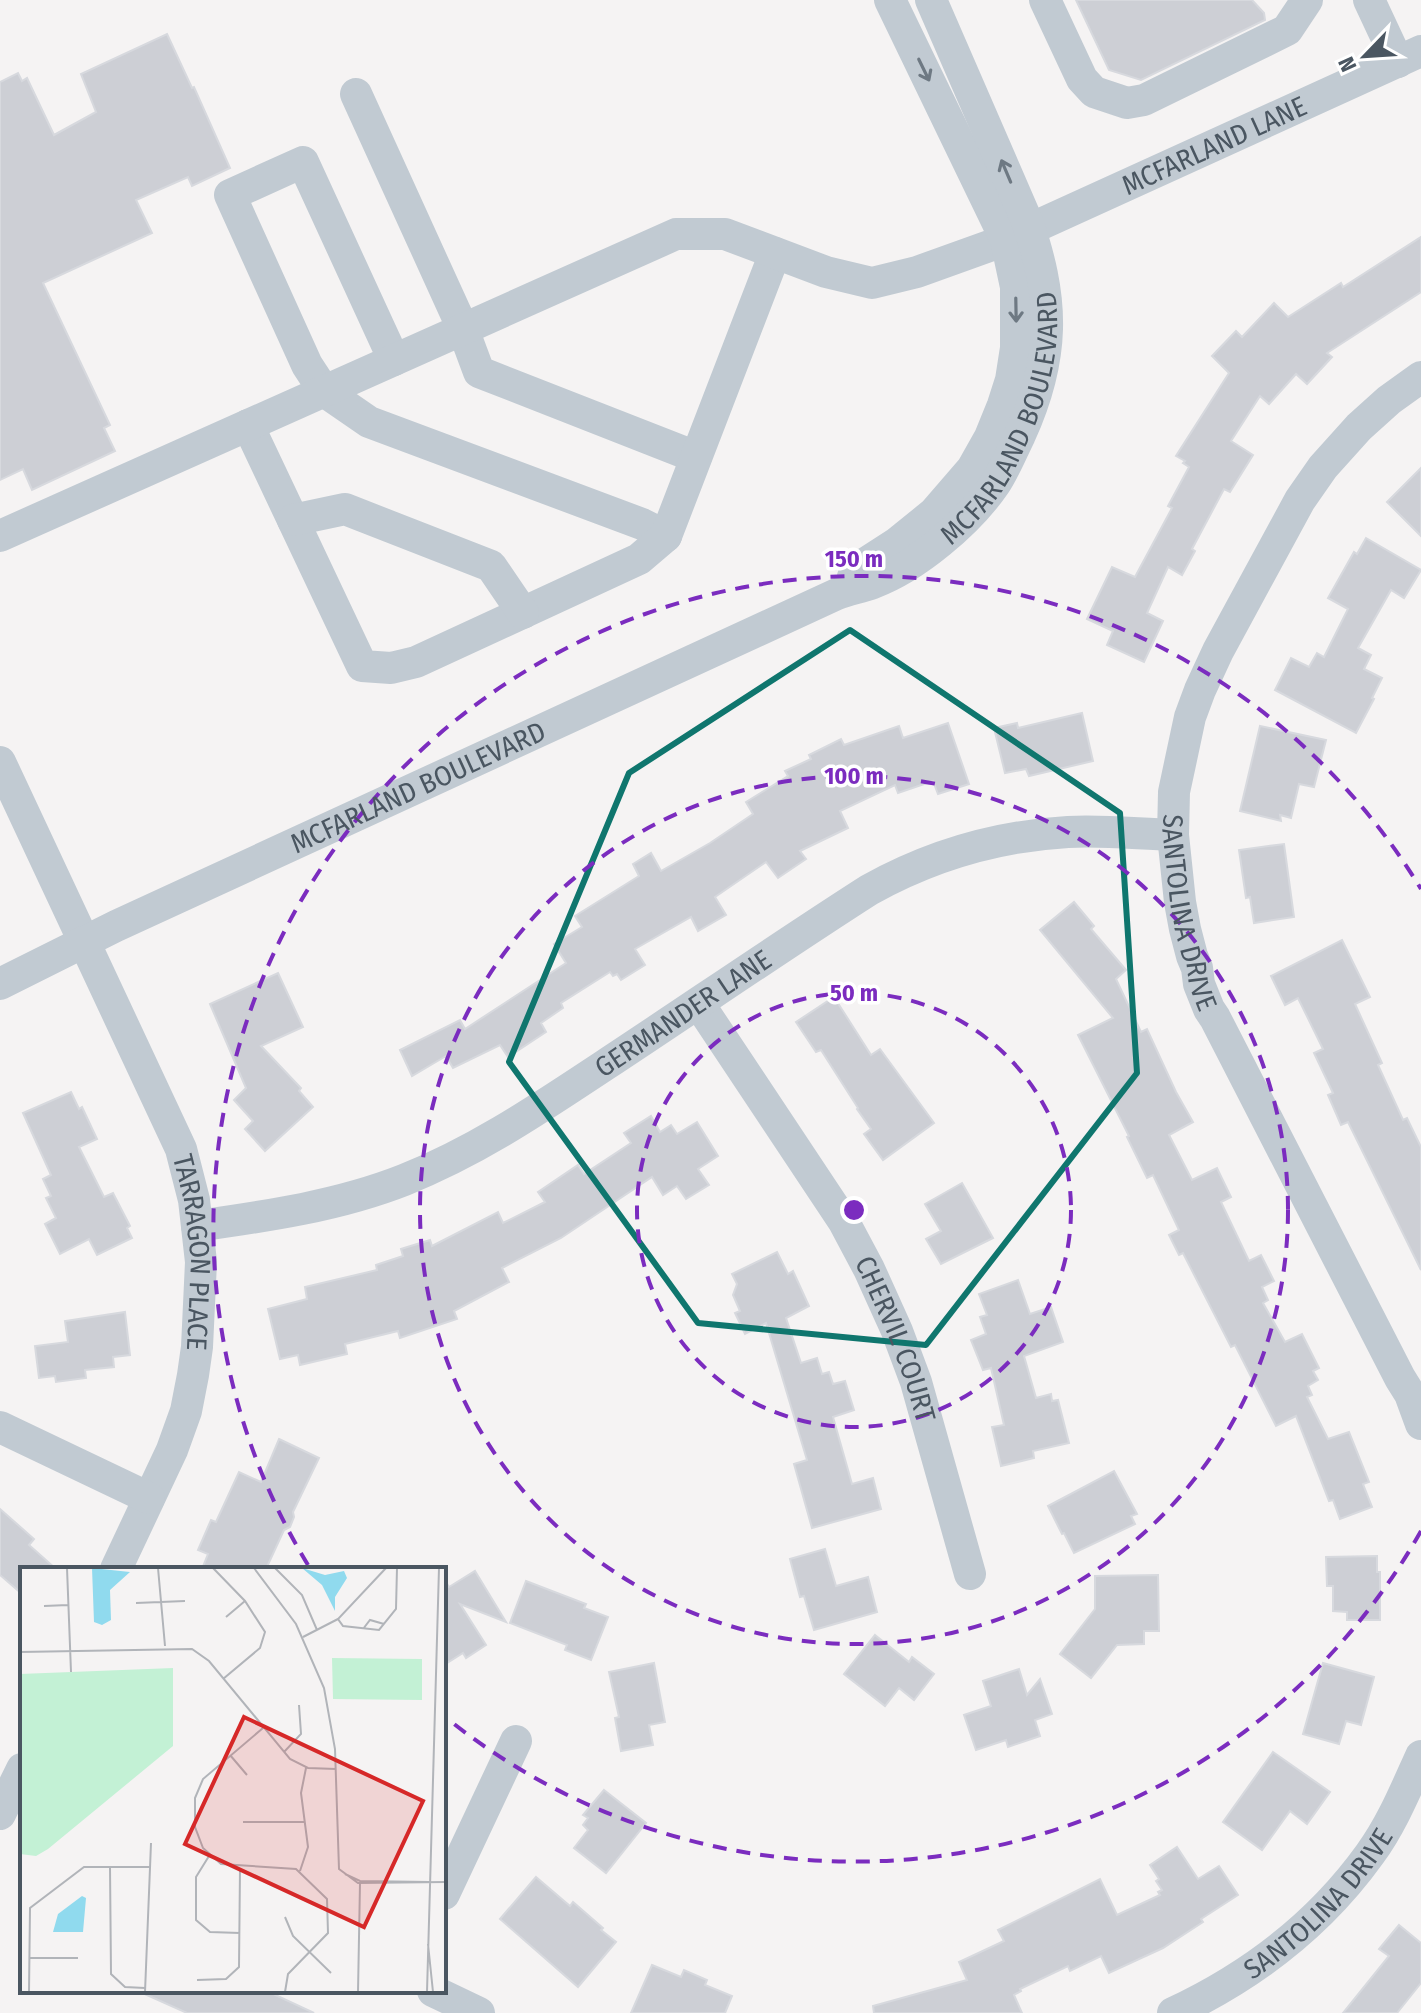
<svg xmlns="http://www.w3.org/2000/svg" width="1421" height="2013" font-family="'Fira Sans Condensed',sans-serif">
  <rect width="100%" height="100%" fill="#f5f3f3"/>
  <!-- building -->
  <g fill="#cdcfd5" stroke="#d7d9de" stroke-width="2">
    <polygon points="1076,0 1252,0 1264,13 1265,20 1141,80 1109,70"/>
    <polygon points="167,34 192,88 194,87 230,168 192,186 188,177 136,200 152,233 43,283 110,425 104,428 115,451 32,490 23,469 0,480 0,82 18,73 22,81 27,78 54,135 96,112 81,74"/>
    <polygon points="1421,237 1421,292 1327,353 1332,357 1307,384 1296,374 1269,404 1260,396 1231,441 1253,455 1230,492 1224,489 1192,549 1195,551 1182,575 1168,567 1147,613 1163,621 1144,662 1107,645 1113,631 1087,619 1112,567 1135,577 1172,508 1168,506 1189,467 1183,463 1185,461 1176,456 1229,373 1212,356 1236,331 1242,337 1274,303 1288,317 1341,283 1343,287"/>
    <polygon points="1421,468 1421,536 1387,502"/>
    <polygon points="1366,538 1421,570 1404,598 1391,590 1358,648 1371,655 1364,669 1382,678 1372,698 1374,699 1356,733 1275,690 1291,658 1309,667 1317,653 1324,657 1348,609 1328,598 1354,552 1357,554"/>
    <polygon points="1082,713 1093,761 1029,776 1026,769 1005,773 994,728 1017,723 1018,728"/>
    <polygon points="948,723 969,784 938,794 933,781 898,793 895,785 840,811 848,828 800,851 806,859 778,878 766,862 715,897 726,915 698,931 691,917 635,949 645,965 621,980 617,974 613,976 610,972 561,1003 563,1008 541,1023 546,1032 508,1057 500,1045 453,1068 446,1056 412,1076 400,1050 460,1020 465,1029 566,963 554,944 582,927 575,916 639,876 633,864 651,853 661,871 710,843 753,814 746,802 788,776 785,771 811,759 809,755 841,739 844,745 899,726 903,738"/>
    <polygon points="1260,726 1326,740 1314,787 1299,784 1291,818 1280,815 1281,821 1240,811"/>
    <polygon points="1284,844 1294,917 1254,923 1250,897 1246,898 1239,850"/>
    <polygon points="1074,902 1094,926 1091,929 1126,970 1116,979 1141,1032 1147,1029 1176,1092 1193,1122 1169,1135 1192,1180 1217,1168 1231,1197 1221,1202 1249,1261 1261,1255 1274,1281 1262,1287 1268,1300 1263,1303 1285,1342 1302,1334 1319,1368 1313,1371 1318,1380 1308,1386 1312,1395 1307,1397 1328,1439 1349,1432 1369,1482 1363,1484 1372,1507 1340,1519 1333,1500 1329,1501 1296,1416 1276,1426 1235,1345 1231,1347 1183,1253 1179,1255 1169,1235 1179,1230 1153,1175 1147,1178 1127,1137 1129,1136 1078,1035 1113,1018 1040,930"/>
    <polygon points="1342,940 1370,997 1355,1004 1382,1063 1378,1065 1403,1120 1407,1118 1421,1147 1421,1270 1348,1122 1341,1125 1328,1095 1333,1093 1314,1053 1323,1049 1298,998 1285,1005 1271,976"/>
    <polygon points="278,973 303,1027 261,1046 301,1088 299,1091 313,1107 265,1151 245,1129 253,1121 234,1100 246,1088 210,1004"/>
    <polygon points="834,997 871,1055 880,1049 934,1123 883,1160 864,1134 871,1129 857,1109 858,1108 821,1050 816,1052 796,1022"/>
    <polygon points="71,1092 79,1109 82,1107 97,1139 79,1147 104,1197 113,1193 130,1226 127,1228 132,1238 97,1255 89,1239 60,1254 45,1224 56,1218 46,1198 51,1196 43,1179 51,1175 23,1113"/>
    <polygon points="651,1116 660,1132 671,1125 677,1134 697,1122 718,1156 698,1169 709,1185 686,1199 677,1186 663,1195 652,1177 561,1238 502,1268 509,1282 454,1311 457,1319 400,1338 398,1331 345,1344 347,1354 300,1365 298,1355 280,1359 268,1309 307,1299 305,1287 377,1270 376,1265 403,1256 401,1249 430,1240 432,1246 498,1212 503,1223 545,1202 538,1192 578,1165 584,1174 631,1143 624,1133"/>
    <polygon points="962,1183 993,1238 941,1264 926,1239 941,1231 925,1204"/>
    <polygon points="777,1252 788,1274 793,1271 809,1306 786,1318 801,1363 817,1358 822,1374 829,1372 833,1384 845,1381 854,1410 833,1417 852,1484 873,1478 881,1509 812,1528 794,1464 807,1460 766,1323 745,1334 735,1313 740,1311 733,1295 737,1284 732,1274"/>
    <polygon points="1018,1280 1030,1314 1051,1307 1063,1342 1024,1356 1036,1398 1051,1394 1052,1401 1058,1400 1069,1443 1033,1451 1034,1458 1001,1466 992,1427 1004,1425 991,1368 983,1370 971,1340 986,1334 980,1317 987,1315 979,1294"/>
    <polygon points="125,1312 130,1355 113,1357 114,1367 85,1370 86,1378 56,1382 55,1376 39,1378 35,1346 68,1342 65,1321"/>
    <polygon points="279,1439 319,1458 293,1512 294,1517 290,1527 284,1530 266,1569 202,1569 208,1554 198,1550 211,1520 216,1522 239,1472 261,1482"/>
    <polygon points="1114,1471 1137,1514 1131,1516 1135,1524 1074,1553 1064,1533 1062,1534 1048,1506"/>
    <polygon points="0,1509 34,1539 29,1545 56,1569 22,1569 22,1594 0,1575"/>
    <polygon points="825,1549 836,1586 868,1577 877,1612 814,1630 804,1596 800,1597 790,1559"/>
    <polygon points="1377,1556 1377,1572 1380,1572 1380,1620 1347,1620 1347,1612 1333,1611 1333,1586 1327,1586 1326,1557"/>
    <polygon points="475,1571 506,1622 460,1604 486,1645 466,1658 463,1653 444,1665 444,1579 449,1587"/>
    <polygon points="1158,1575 1159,1631 1144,1631 1144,1644 1117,1645 1091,1678 1060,1654 1095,1609 1095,1576"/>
    <polygon points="526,1581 586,1604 584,1608 608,1617 591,1660 565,1650 567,1645 510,1623"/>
    <polygon points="875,1635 909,1662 912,1657 934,1674 914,1700 899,1688 885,1706 844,1674"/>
    <polygon points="654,1663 665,1722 649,1725 653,1745 621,1751 615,1718 619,1717 609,1672"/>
    <polygon points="1323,1663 1374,1677 1361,1725 1346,1721 1339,1744 1303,1734"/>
    <polygon points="1019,1669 1027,1695 1040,1679 1052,1714 1035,1720 1040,1736 1008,1747 1006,1740 976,1750 964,1715 991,1706 983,1681"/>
    <polygon points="1273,1752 1330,1792 1307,1824 1290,1811 1262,1850 1223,1822"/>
    <polygon points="604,1790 646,1823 606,1873 574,1848 588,1830 583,1825 588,1818 583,1815"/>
    <polygon points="1177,1847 1198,1879 1219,1866 1238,1895 1201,1919 1203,1922 1163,1948 1109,1973 1101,1956 1070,1971 1068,1966 1020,1989 1021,1991 1014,1995 1022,2013 874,2013 873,2006 967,1980 959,1962 1004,1941 998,1930 1100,1879 1117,1915 1160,1895 1158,1892 1162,1890 1156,1881 1159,1879 1150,1865"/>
    <polygon points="536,1877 570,1906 573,1902 603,1928 601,1930 616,1942 578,1987 500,1919"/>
    <polygon points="1399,1925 1421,1943 1421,1983 1397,2013 1343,2013 1389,1956 1379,1949"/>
    <polygon points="652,1965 681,1977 684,1970 707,1980 705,1985 732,1996 725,2013 631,2013"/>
    <polygon points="138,1991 267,1991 314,2013 187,2013"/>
  </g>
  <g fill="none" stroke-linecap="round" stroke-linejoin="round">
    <!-- minor -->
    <g stroke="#c1cad2" stroke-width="32">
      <polyline points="1045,0 1082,79 1094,92 1127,103 1144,100 1287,30 1307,0"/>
      <polyline points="1369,0 1398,62"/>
      <polyline points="356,94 463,329 479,372 696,457"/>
      <polyline points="394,360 303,162 230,195 307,365 324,391 369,422 642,524 666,536"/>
      <path id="s1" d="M1421 377 1389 400 1359 427 1323 467 1300 500 1218 651 1200 690 1190 717 1174 792 1173 835 1180 902 1185 929 1192 956 1197 968 1199 984 1209 1009 1215 1018 1400 1378 1410 1394 1421 1424"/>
      <polyline points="248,425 362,666 391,668 416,662 639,559 666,536 775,253"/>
      <polyline points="293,520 345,509 491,566 523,613"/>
      <path id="s2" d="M0 536 676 234H725L826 272 872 283 917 272 1006 240 1421 51"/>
      <polyline points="853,577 866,563 897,543 934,513 972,469 990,437 1003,405 1011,380 1016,348 1016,287 1006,240 890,0"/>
      <path id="s3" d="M0 762 181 1149 194 1200 201 1262 197 1347 193 1375 186 1411 172 1450 116 1569"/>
      <path id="s4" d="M0 984 116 926 837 594C849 590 861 587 873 583 916 567 969 522 995 484 1005 469 1012 451 1020 435 1035 402 1046 365 1047 329 1048 291 1039 256 1027 221L931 0"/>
      <path id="s5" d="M699 1004 844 1222 869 1269 897 1331 916 1382 970 1574"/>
      <path id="s6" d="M197 1226C267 1216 338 1206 404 1180 477 1151 540 1108 605 1065 693 1007 780 947 869 890 930 856 998 836 1068 832 1103 830 1138 834 1173 835"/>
      <polyline points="0,1427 149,1498"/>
      <polyline points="0,1814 22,1769"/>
      <polyline points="444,1894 516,1741"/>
      <polyline points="433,1991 479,2013"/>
      <path id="s7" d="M1173 2013C1252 1976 1319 1925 1370 1854 1392 1824 1406 1789 1421 1756"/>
    </g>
  </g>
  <!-- one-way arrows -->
  <defs><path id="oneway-shaft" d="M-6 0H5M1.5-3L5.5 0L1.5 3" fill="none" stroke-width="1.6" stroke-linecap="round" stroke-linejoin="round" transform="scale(2)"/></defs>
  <g stroke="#6e7983">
    <use href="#oneway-shaft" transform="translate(924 70) rotate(64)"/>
    <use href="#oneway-shaft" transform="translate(1006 171) rotate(-113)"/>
    <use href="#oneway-shaft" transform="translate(1016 310) rotate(89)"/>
  </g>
  <!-- marked area -->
  <path fill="none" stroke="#0f766e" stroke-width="6" stroke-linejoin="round" d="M850 630 1120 813 1137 1073 926 1345 698 1323 509 1062 629 773Z"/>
  <!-- distance rings -->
  <g fill="none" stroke="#7b2cbf" stroke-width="4" stroke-dasharray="14 10">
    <circle cx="854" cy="1210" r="217"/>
    <circle cx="854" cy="1210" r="434"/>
    <path d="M1421 1531A651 651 0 0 1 444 1716M308 1565A651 651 0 1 1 1421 889"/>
  </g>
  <g text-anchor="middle" stroke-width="7" stroke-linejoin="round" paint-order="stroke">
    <!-- street labels -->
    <g font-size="28" fill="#4a5661" stroke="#fff">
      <text dy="10" stroke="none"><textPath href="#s2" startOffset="1314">MCFARLAND LANE</textPath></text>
      <text dy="10" stroke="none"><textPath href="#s4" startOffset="1184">MCFARLAND BOULEVARD</textPath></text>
      <text dy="10" stroke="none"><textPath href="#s4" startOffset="462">MCFARLAND BOULEVARD</textPath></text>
      <text dy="10" stroke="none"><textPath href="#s1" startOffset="616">SANTOLINA DRIVE</textPath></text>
      <text dy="10" stroke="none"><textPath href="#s6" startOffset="538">GERMANDER LANE</textPath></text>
      <text dy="10" stroke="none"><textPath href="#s3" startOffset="532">TARRAGON PLACE</textPath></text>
      <text dy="10" stroke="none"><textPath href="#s5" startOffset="390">CHERVIL COURT</textPath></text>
      <text dy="10" stroke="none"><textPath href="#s7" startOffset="184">SANTOLINA DRIVE</textPath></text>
    </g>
  </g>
  <!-- overview -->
  <g transform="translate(20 1567)">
    <rect width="426" height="426" fill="#f5f3f3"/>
    <path d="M312 91 402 92V133L313 132ZM153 101V179L28 282 16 289 0 287V107Z" fill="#c3f1d5"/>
    <path d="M72 1 110 5 90 23 91 53 82 58 74 55ZM282 1 305 8 324 4 327 11 315 30V44L302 18ZM62 329 66 331 63 365H33L38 347Z" fill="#90daee"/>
    <path fill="none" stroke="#b1b4b9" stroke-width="2" d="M47 1 51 105M138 1 145 79M193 1 225 34 245 65 240 81 203 112M234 1 276 57 304 121 315 182 319 302 338 316 426 315M255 1 282 28 297 63M366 1 318 52 323 59 359 63 376 42 377 1M116 36 165 34M24 39 48 38M206 50 225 34M343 62 350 53 364 57M283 70 318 52M0 85 172 82 189 94 270 192 288 201 316 202M243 161 183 212 175 231V260L183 281 201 297 276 302 307 332 308 366 268 407 265 425M264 185 281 167 279 138M210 188 227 208M223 255H285M189 289 176 310V353L190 365 220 366M90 300 91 407 105 420 125 421M280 304 288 280 281 226 286 201M325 307 340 314 409 315M265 350 273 369 311 406M408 377 413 425M9 391H58M177 413 206 412 219 400 220 302M9 425 10 341 64 300H131M125 425 131 276M338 425 340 316M407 425 419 1"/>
    <path fill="#d62828" fill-opacity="0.15" stroke="#d62828" stroke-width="4" d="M224 150 403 234 344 360 165 277Z"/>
    <rect width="426" height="426" fill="none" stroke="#4a5661" stroke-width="4"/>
  </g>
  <circle cx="854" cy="1210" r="12" fill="#7b2cbf" stroke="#fff" stroke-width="4"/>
  <g font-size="24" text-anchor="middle" font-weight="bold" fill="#7b2cbf" stroke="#fff" stroke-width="7" stroke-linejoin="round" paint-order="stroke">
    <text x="854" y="567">150 m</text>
    <text x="854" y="784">100 m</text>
    <text x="854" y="1001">50 m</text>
  </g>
  <!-- north arrow -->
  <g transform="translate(1365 56) rotate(245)" stroke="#ffffff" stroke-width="6" paint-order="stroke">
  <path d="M0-6L14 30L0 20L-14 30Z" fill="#4a5661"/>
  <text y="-12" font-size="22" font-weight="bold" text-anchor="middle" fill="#4a5661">N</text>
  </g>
</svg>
